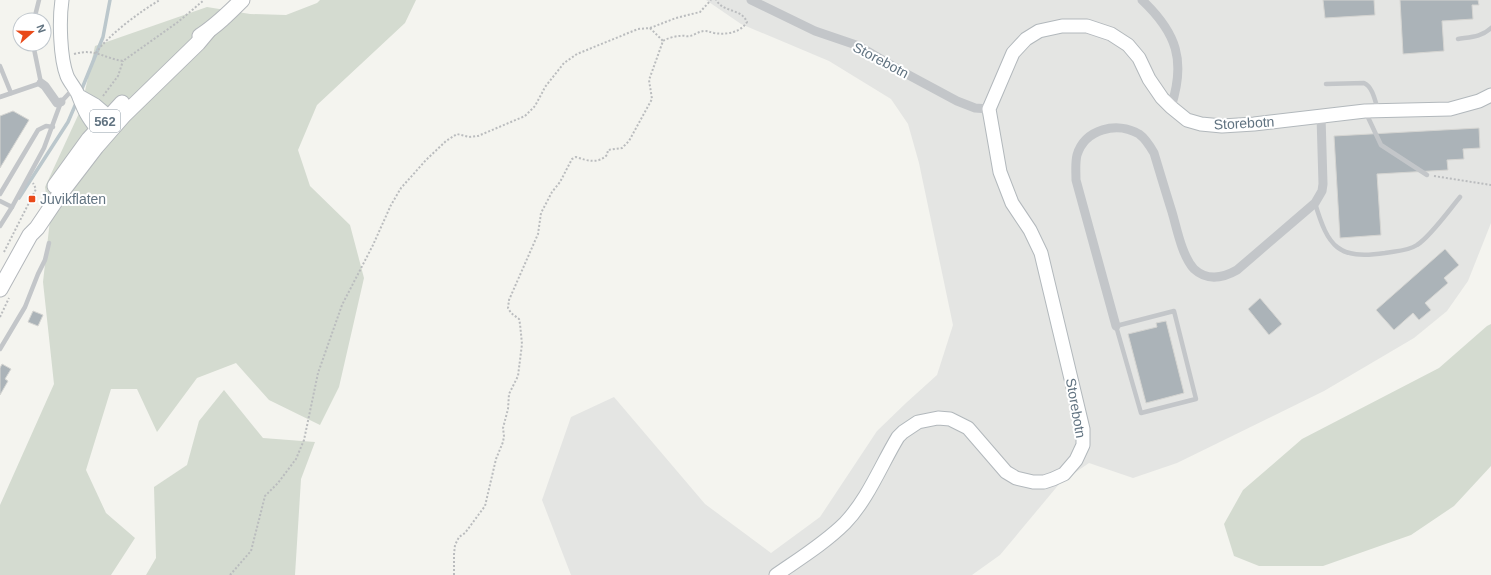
<svg xmlns="http://www.w3.org/2000/svg" width="1491" height="575" font-family="Helvetica,sans-serif">
  <rect width="100%" height="100%" fill="#f4f4ef"/>
  <!-- built -->
  <polygon fill="#e4e5e3" points="706,0 1491,0 1491,223 1468,281 1447,311 1414,338 1324,391 1177,463 1133,478 1089,463 1060,483 1000,555 972,575 571,575 542,500 571,417 614,397 705,504 771,553 820,517 877,431 906,403 937,375 953,325 919,163 908,124 891,99 829,61 741,24"/>
  <!-- green -->
  <g fill="#d4dbd0">
    <polygon points="320,0 416,0 405,23 317,105 298,150 310,186 350,225 364,278 339,387 320,425 269,400 236,363 197,378 157,432 137,389 111,389 86,470 106,513 135,538 111,575 0,575 0,505 54,384 43,282 50,220 45,187 81,109 95,46 207,7 250,14 286,15 317,3"/>
    <polygon points="1491,324 1491,466 1454,506 1411,535 1323,566 1259,566 1234,556 1224,524 1243,490 1302,439 1439,368 1487,326"/>
    <polygon points="224,390 263,438 315,442 301,479 295,575 146,575 156,558 154,487 187,465 199,421"/>
  </g>
  <g fill="none" stroke-linecap="round" stroke-linejoin="round">
    <!-- stream -->
    <g stroke="#bbc7cc" stroke-width="3.5">
      <polyline points="81,91 103,37 110,0"/>
      <polyline points="19,198 68,122 77,101"/>
    </g>
  </g>
  <!-- building -->
  <g fill="#abb3b8" stroke="#d5d5d2">
    <polygon points="1323,0 1374,0 1375,15 1325,18"/>
    <polygon points="1400,0 1478,0 1479,5 1472,5 1473,19 1442,21 1444,51 1403,54"/>
    <polygon points="13,111 29,120 0,168 0,116"/>
    <polygon points="1479,128 1480,148 1463,149 1464,159 1447,160 1448,170 1377,174 1381,235 1340,238 1334,136"/>
    <polygon points="1445,249 1459,265 1444,278 1448,283 1425,303 1431,310 1419,320 1413,313 1394,330 1376,310"/>
    <polygon points="1260,298 1282,324 1269,335 1248,309"/>
    <polygon points="33,311 43,315 38,326 28,322"/>
    <polygon points="1166,321 1184,393 1146,403 1128,334 1157,327 1156,323"/>
    <polygon points="2,364 11,369 5,379 8,381 0,395 0,368"/>
  </g>
  <g fill="none" stroke-linecap="round" stroke-linejoin="round">
    <!-- secondary casing -->
    <g stroke="#b2b8bc" stroke-width="15">
      <g id="secondary">
        <path d="M62 0C59 20 60 58 67 76 70 83 77 90 79 97 85 112 87 116 97 129L111 130 109 117 95 105 79 96"/>
        <path d="M776 575C799 559 825 543 845 523 868 499 881 465 898 437L903 432 918 422 938 418 950 419 968 428 1006 472 1016 478 1033 482H1044L1053 479 1064 474 1076 460 1083 445V429L1041 253 1030 230 1012 203 1000 172 989 109 1013 53 1026 39 1039 31 1062 26H1087L1111 34 1128 45 1139 58 1149 79 1162 98 1171 107 1187 120 1201 124 1222 126 1254 124 1365 111 1450 109 1479 101 1491 95"/>
      </g>
    </g>
    <!-- primary casing -->
    <g stroke="#b3b7bb" stroke-width="17">
      <g id="primary">
        <path d="M200 36C216 26 229 13 242 0"/>
        <polyline points="55,186 89,139 122,103"/>
        <polyline points="0,289 30,235 37,228 60,194 96,147 124,115 198,43 208,31"/>
      </g>
    </g>
    <!-- path -->
    <g stroke="#babcbe" stroke-width="2" stroke-dasharray="2 2" stroke-linecap="butt">
      <polyline points="650,28 676,18 700,12 711,0"/>
      <path d="M96 53C107 36 142 10 160 0"/>
      <path d="M74 54C95 48 103 58 123 61L178 22 204 0"/>
      <polyline points="103,96 118,76 123,61"/>
      <polyline points="1434,176 1491,185"/>
      <polyline points="4,252 36,189 33,183"/>
      <polyline points="0,317 9,298"/>
      <polyline points="230,575 251,551 265,496 278,483 296,459 304,440 318,373 342,305 373,245 391,205 401,188 426,160 446,141 457,134 469,137 478,136 525,116 535,106 542,93 545,87 564,63 577,54 638,29 650,28 663,41"/>
      <path d="M454 575V554L455 545 459 537 465 533 485 506 496 459 503 442 504 436 503 428 508 409 509 394 518 376 522 344 520 324 519 319 511 313 508 308 509 300 538 234 541 213 552 192 560 182 572 159 576 157C588 161 598 164 607 155L608 150 622 148 629 141 652 99 649 80 663 41C668 38 675 36 681 36 684 35 687 37 690 36 695 35 699 31 705 31 708 31 710 32 714 33 726 35 740 33 747 22 741 8 724 13 716 0"/>
    </g>
    <!-- lane -->
    <g stroke="#c3c6c9" stroke-width="4.5">
      <polyline points="34,20 39,0"/>
      <path d="M1458 39C1470 37 1482 37 1491 28"/>
      <polyline points="0,66 11,93"/>
      <path d="M1326 84 1364 83C1373 87 1375 101 1378 110"/>
      <polyline points="0,97 41,83 33,44"/>
      <polyline points="1366,113 1381,145 1427,175"/>
      <polyline points="0,194 38,130 46,126 53,127"/>
      <polyline points="0,201 12,207"/>
      <path d="M1315 203C1328 247 1338 260 1385 253 1396 251 1408 251 1417 245 1430 237 1450 209 1460 197"/>
      <polyline points="0,226 12,207 44,148 61,102 73,89"/>
      <polygon points="1174,311 1196,399 1141,413 1116,326"/>
      <polyline points="0,349 25,307 38,274 45,260 49,243"/>
    </g>
    <!-- street -->
    <g stroke="#c3c6c9" stroke-width="9">
      <polyline points="751,0 815,31 859,46 903,72 957,101 975,108 989,109"/>
      <path d="M1142 0C1177 33 1186 61 1171 107"/>
      <polyline points="41,83 45,86 57,103 61,102"/>
      <path d="M1116 326 1076 180C1076 171 1075 163 1077 155 1085 129 1117 121 1139 134 1146 139 1150 146 1154 153 1160 173 1166 193 1172 212 1177 229 1182 256 1194 269 1207 281 1223 278 1237 270L1315 203 1322 191 1323 184 1321 116"/>
    </g>
    <!-- secondary -->
    <use href="#secondary" stroke="#fff" stroke-width="13"/>
    <!-- primary -->
    <use href="#primary" stroke="#fff" stroke-width="15"/>
  </g>
  <!-- markers -->
  <rect fill="#e94a1a" stroke="#fff" stroke-width="1.5" x="28" y="195" width="8" height="8" rx="2"/>
  <g text-anchor="middle" stroke-width="4" stroke-linejoin="round" paint-order="stroke">
    <!-- shield labels -->
    <rect fill="#fff" stroke="#909da7" stroke-width="1" x="90" y="110" width="30" height="22" rx="3"/>
    <g font-size="13" font-weight="bold" fill="#617381">
      <text x="105" y="126">562</text>
    </g>
    <!-- street labels -->
    <g font-size="14" fill="#617381" stroke="#fff">
      <text transform="translate(881 60) rotate(28)" y="5">Storebotn</text>
      <text transform="translate(1244 123) rotate(-3)" y="5">Storebotn</text>
      <text transform="translate(1076 408) rotate(80)" y="5">Storebotn</text>
    </g>
    <!-- poi labels -->
    <g font-size="14" fill="#617381" stroke="#fff" text-anchor="start">
      <text x="40" y="204">Juvikflaten</text>
    </g>
  </g>
  <!-- north arrow -->
  <g transform="translate(32 32) rotate(70)"><circle r="19" fill="#ffffff" stroke="#c0c7cd"/>
  <path d="M0-3L7 15L0 10L-7 15Z" fill="#e94a1a"/>
  <text y="-6" font-size="11" font-weight="bold" text-anchor="middle" fill="#617381">N</text>
  </g>
</svg>
